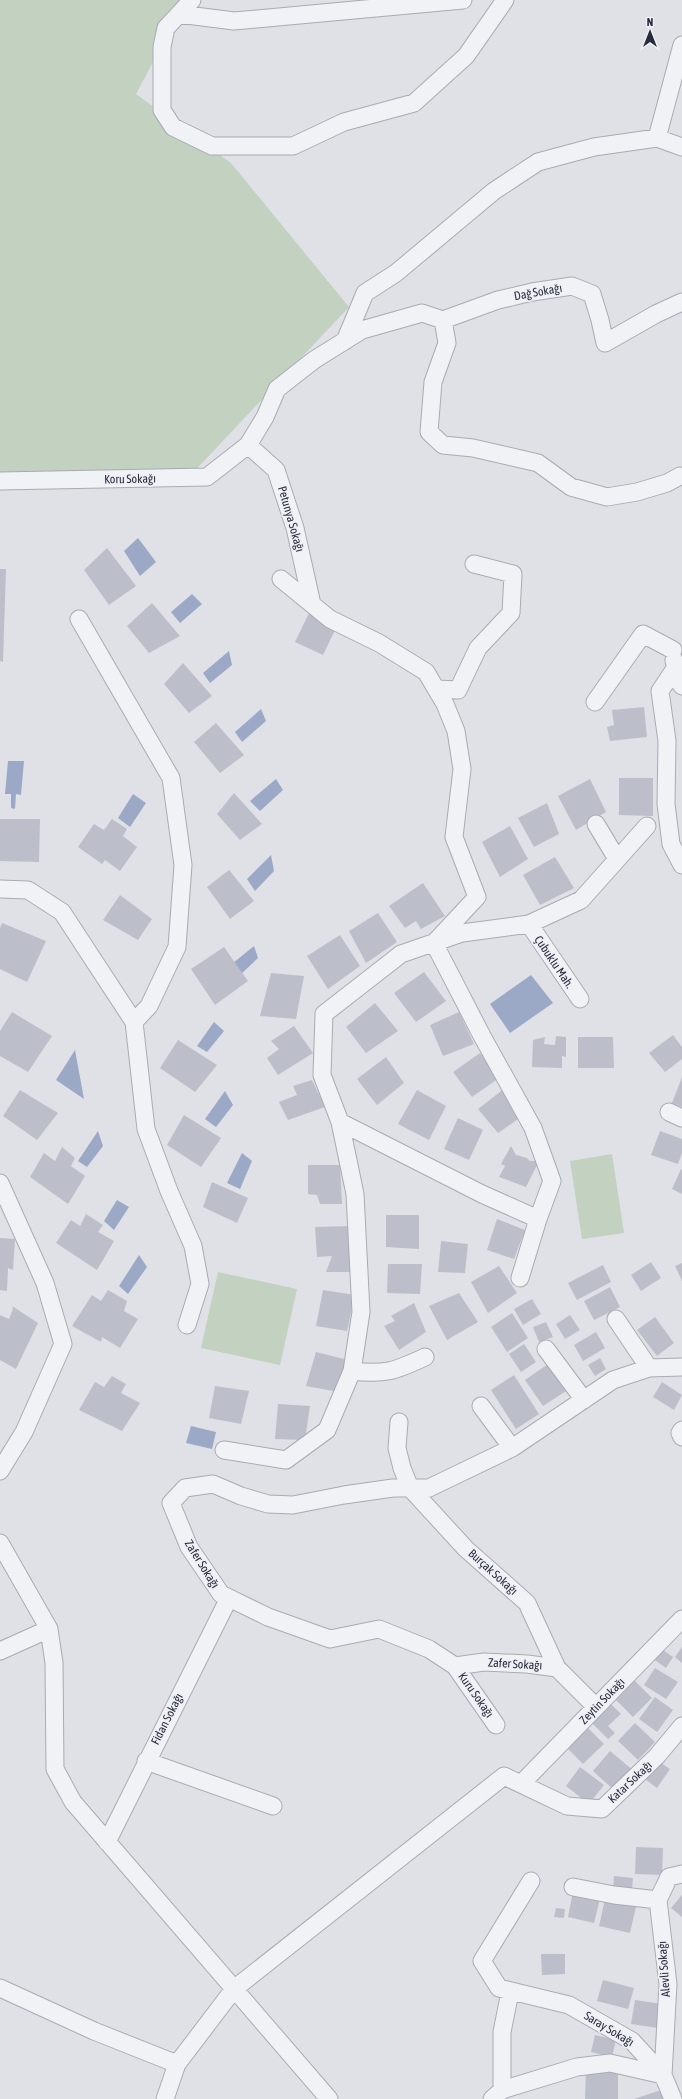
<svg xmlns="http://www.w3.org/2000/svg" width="682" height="2099" font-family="'Asap Condensed',sans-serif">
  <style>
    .green { fill: #c2d1c0 }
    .water { fill: #9ba9c6 }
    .building { fill: #bcbfca }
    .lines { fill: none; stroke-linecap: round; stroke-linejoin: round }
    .minor-casing { stroke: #a8abb4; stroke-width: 19 }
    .minor { stroke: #f1f2f6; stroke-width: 17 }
    .labels { text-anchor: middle; stroke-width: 3.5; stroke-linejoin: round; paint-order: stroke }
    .street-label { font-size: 12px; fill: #282d3e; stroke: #eef0f5 }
  </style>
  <rect width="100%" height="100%" fill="#dfe1e7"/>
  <path class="green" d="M 0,0 L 186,0 L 136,94 L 231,163 L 349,307 L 188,478 L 0,487 Z
    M 612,1154 L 624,1233 L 582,1239 L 570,1161 Z
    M 218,1272 L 297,1289 L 280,1365 L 201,1348 Z"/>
  <path class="water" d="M 138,538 L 156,562 L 140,576 L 124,551 Z
    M 192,594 L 202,604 L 180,623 L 171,612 Z
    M 229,651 L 232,665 L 210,683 L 203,673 Z
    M 261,709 L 266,721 L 242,742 L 235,732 Z
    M 8,761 L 24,761 L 21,795 L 16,794 L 15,809 L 11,808 L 11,794 L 5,794 Z
    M 276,779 L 283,790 L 260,811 L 250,801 Z
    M 133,794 L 146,803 L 130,827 L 118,818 Z
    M 271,855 L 274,871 L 255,891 L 247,879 Z
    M 254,946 L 258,958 L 241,974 L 233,963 Z
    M 531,975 L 553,1003 L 510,1033 L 490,1004 Z
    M 214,1022 L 224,1031 L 207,1052 L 197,1046 Z
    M 75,1050 L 84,1099 L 56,1080 Z
    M 225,1091 L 233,1105 L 216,1127 L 205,1119 Z
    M 98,1131 L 103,1146 L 87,1167 L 78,1161 Z
    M 242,1153 L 252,1161 L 240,1189 L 227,1183 Z
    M 117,1200 L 129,1207 L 114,1230 L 104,1221 Z
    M 139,1255 L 147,1267 L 128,1294 L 119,1286 Z
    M 191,1426 L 216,1432 L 212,1449 L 186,1443 Z"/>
  <path class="building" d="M 107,548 L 136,586 L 109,605 L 84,570 Z
    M 0,569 L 6,569 L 3,662 L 0,661 Z
    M 152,603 L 180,636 L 149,653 L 127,626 Z
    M 309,613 L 336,628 L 323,655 L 295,642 Z
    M 183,663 L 212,696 L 189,713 L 164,684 Z
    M 644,707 L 647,737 L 610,741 L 607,727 L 614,725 L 612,710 Z
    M 216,723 L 244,755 L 220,773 L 194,742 Z
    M 619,778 L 653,778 L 653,816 L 619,815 Z
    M 590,779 L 606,812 L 576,830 L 558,796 Z
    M 234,793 L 262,824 L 240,840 L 217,814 Z
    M 547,803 L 559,834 L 534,847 L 518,818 Z
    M 0,819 L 40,819 L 39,862 L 0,861 Z
    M 112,819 L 127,829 L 123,836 L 137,847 L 120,871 L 105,860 L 102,864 L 78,847 L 94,824 L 104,830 Z
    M 510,826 L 528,859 L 500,877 L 482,842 Z
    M 555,857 L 574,888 L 540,905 L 523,875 Z
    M 229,870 L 254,901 L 230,919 L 207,887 Z
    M 423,883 L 445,916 L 421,929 L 416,921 L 405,928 L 389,906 Z
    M 120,895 L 152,919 L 138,940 L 103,920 Z
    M 378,913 L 397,942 L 366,963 L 349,931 Z
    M 2,923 L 46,941 L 27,982 L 0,969 L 0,928 Z
    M 340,935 L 360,966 L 328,989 L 307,956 Z
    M 224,947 L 248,981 L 215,1005 L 191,969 Z
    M 424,972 L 446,1001 L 416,1022 L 394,993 Z
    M 271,973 L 304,976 L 296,1019 L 260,1016 Z
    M 375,1003 L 398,1031 L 366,1053 L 346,1027 Z
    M 12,1012 L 52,1036 L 28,1072 L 0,1056 L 0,1031 Z
    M 459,1012 L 474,1044 L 443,1056 L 430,1025 Z
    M 294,1026 L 313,1053 L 278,1075 L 267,1058 L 279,1049 L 271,1041 Z
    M 673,1035 L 682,1047 L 682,1059 L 665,1072 L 649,1053 Z
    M 556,1036 L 566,1037 L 566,1057 L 562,1056 L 562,1068 L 532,1067 L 533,1040 L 545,1037 L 544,1044 L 555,1045 Z
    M 578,1037 L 613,1037 L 614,1068 L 578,1068 Z
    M 178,1040 L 217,1065 L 195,1092 L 160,1068 Z
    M 480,1053 L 499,1078 L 472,1097 L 453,1072 Z
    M 386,1057 L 404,1083 L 377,1105 L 357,1079 Z
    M 682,1077 L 682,1107 L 672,1103 Z
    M 312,1080 L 325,1107 L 288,1120 L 279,1102 L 297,1095 L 293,1086 Z
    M 505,1088 L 521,1117 L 498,1133 L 478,1109 Z
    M 20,1090 L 58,1113 L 37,1140 L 3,1116 Z
    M 417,1090 L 446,1106 L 429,1140 L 398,1124 Z
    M 184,1115 L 221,1138 L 201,1167 L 167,1145 Z
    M 458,1118 L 483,1130 L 469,1160 L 444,1149 Z
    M 660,1131 L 682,1139 L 682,1153 L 678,1164 L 651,1155 Z
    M 511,1146 L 516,1155 L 527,1158 L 530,1161 L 539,1161 L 526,1187 L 499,1177 L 505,1166 L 501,1164 Z
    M 62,1147 L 75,1158 L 71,1166 L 85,1176 L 68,1204 L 30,1177 L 44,1153 L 55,1161 Z
    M 308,1165 L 340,1165 L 342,1204 L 320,1204 L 317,1195 L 308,1194 Z
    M 681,1169 L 682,1170 L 682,1194 L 672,1189 Z
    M 212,1182 L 248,1198 L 237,1223 L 203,1207 Z
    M 86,1214 L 103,1225 L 98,1232 L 114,1241 L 97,1270 L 56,1243 L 71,1220 L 80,1226 Z
    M 386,1215 L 419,1215 L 419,1249 L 386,1247 Z
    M 497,1219 L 525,1230 L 514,1259 L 487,1250 Z
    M 352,1226 L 350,1272 L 326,1272 L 332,1256 L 317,1257 L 315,1227 Z
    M 0,1238 L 15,1239 L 13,1270 L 8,1268 L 7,1291 L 0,1290 Z
    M 441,1241 L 468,1244 L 465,1273 L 438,1272 Z
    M 651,1262 L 661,1278 L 641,1291 L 631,1275 Z
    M 682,1263 L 682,1281 L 675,1266 Z
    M 388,1264 L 422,1264 L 420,1294 L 387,1293 Z
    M 603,1265 L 611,1282 L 577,1300 L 568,1283 Z
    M 499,1266 L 517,1293 L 488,1313 L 471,1282 Z
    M 610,1287 L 620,1307 L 594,1320 L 584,1301 Z
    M 108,1290 L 127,1301 L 124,1311 L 138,1319 L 120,1348 L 102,1337 L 101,1342 L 72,1326 L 92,1295 L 101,1301 Z
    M 323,1290 L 355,1295 L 347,1331 L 316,1326 Z
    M 459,1293 L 478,1322 L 447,1340 L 429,1306 Z
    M 532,1299 L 541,1314 L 523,1325 L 514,1309 Z
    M 414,1303 L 426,1332 L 399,1350 L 384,1326 L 395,1321 L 391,1316 Z
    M 12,1306 L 38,1323 L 16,1369 L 0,1360 L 0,1315 L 9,1319 L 13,1309 Z
    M 512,1313 L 528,1338 L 507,1352 L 491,1327 Z
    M 570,1315 L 580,1330 L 565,1339 L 556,1324 Z
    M 655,1317 L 674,1343 L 657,1356 L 637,1330 Z
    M 546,1322 L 553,1337 L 539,1342 L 533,1327 Z
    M 596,1332 L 605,1348 L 583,1361 L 574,1345 Z
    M 524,1344 L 536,1362 L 521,1372 L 509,1354 Z
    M 316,1352 L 348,1360 L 339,1392 L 306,1386 Z
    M 600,1358 L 606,1369 L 595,1376 L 588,1365 Z
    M 548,1364 L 566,1391 L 543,1406 L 525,1380 Z
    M 514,1375 L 539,1414 L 516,1429 L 491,1390 Z
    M 112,1376 L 126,1384 L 121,1393 L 140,1403 L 122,1431 L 79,1410 L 95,1382 L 104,1387 Z
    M 662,1382 L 682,1395 L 674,1410 L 653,1397 Z
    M 215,1386 L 249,1391 L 241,1424 L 209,1418 Z
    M 278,1404 L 310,1406 L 305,1440 L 275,1439 Z
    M 682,1647 L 682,1663 L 675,1657 Z
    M 660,1648 L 673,1657 L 666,1668 L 652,1658 Z
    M 655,1668 L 678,1682 L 666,1699 L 644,1685 Z
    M 634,1680 L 652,1698 L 633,1717 L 615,1699 Z
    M 655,1697 L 673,1710 L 657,1732 L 639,1719 Z
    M 610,1703 L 621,1714 L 608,1726 L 615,1733 L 608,1739 L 591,1722 Z
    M 635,1723 L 655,1742 L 638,1760 L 618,1741 Z
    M 585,1725 L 604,1744 L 583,1764 L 564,1745 Z
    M 610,1751 L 634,1771 L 616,1792 L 593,1771 Z
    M 658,1761 L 670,1769 L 657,1788 L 645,1779 Z
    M 580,1767 L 604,1785 L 589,1804 L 566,1786 Z
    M 636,1847 L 663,1848 L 662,1875 L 635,1874 Z
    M 614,1876 L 633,1878 L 632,1890 L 613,1889 Z
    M 573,1892 L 600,1899 L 594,1923 L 568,1917 Z
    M 606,1895 L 637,1902 L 630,1933 L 599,1926 Z
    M 682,1895 L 682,1917 L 671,1908 Z
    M 556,1908 L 565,1909 L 564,1918 L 554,1917 Z
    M 541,1954 L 565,1954 L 565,1974 L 542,1975 Z
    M 603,1980 L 634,1988 L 628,2009 L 597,2001 Z
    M 635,2000 L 662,2004 L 658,2028 L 631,2024 Z
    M 595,2035 L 616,2040 L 612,2057 L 591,2052 Z
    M 586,2071 L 618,2072 L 618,2099 L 585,2099 Z
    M 661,2090 L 664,2099 L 634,2099 Z"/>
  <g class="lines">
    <defs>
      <path id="minor" d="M 192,0 L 166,28 L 162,47 L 162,110 L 173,127 L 212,146 L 293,146 L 344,122 L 414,103 L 466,56 L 505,0
        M 179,14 L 234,21 L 463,0
        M 657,138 L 682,45
        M 443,320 L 498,300 L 532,292 L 572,286 L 592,294 L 600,320 L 605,343 L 656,314 L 682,302
        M 345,341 L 365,293 L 396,273 L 494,191 L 538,162 L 594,147 L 657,138 L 682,147
        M 248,445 L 276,470 L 295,528 L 312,604
        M 0,481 L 207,477 L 248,445 L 265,417 L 277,389 L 314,360 L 362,330 L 422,313 L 443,320 L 447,343 L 433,382 L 429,432 L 443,445 L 473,448 L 538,463 L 571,487 L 607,497 L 637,492 L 667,483 L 680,476
        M 281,579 L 330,619 L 379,643 L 426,672 L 445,704 L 456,731 L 462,769 L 454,837 L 477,897 L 434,943 L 482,1036 L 533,1128 L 552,1181 L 538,1219
        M 79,619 L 171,778 L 183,865 L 177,947 L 149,1006 L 134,1022
        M 674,660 L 678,680 L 682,686
        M 676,667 L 660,691 L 667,741 L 666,804 L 671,844 L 682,865
        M 437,689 L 458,690 L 478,648 L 511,613 L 513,574 L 474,564
        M 595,702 L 643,634 L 673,650
        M 596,824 L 617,859
        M 0,889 L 28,890 L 62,912 L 134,1022 L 146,1129 L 169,1191 L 193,1246 L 200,1284 L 187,1325
        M 529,924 L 580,999
        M 669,1112 L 682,1118
        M 340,1122 L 482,1194 L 538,1219 L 520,1278
        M 0,1183 L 45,1283 L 63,1344 L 24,1432 L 0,1471
        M 616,1319 L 649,1368
        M 546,1349 L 584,1400
        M 352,1371 C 385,1375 395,1371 425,1357
        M 481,1406 L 512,1448
        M 399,1422 L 397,1448 L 402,1468 L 410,1488 L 466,1549 L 527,1603 L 557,1668
        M 682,1430 L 680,1433 L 682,1437
        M 224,1450 L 286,1460 L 327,1430 L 352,1371 L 361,1312 L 355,1194 L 340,1122 L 322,1075 L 324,1014 L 401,954 L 462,933 L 529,924 L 581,900 L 647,826
        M 0,1543 L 49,1629 L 54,1663 L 55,1769 L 73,1802 L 329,2099
        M 0,1651 L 49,1629
        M 455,1666 L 496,1725
        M 596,1707 L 557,1668 L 527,1664 L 484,1662 L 455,1666 L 429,1649 L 379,1629 L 330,1639 L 268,1617 L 221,1594 L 189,1547 L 171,1503 L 185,1488 L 213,1484 L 241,1496 L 268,1504 L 293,1505 L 344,1495 L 393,1488 L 429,1488 L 512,1448 L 613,1380 L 649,1368 L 682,1367
        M 146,1761 L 273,1806
        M 521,1784 L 682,1619
        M 107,1842 L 229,1598
        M 573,1887 L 614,1895 L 658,1900
        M 0,1988 L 94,2031 L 177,2064 L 165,2099
        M 177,2064 L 234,1989 L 504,1776 L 567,1806 L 602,1809 L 657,1756 L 682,1726
        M 502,2090 L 502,2032 L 510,1992
        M 492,2099 L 502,2090 L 577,2067 L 610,2063 L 663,2075 L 632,2041 L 569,2005 L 499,1988 L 482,1961 L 531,1881
        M 673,2099 L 663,2075 L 668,1984 L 658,1900 L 669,1877 L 682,1874"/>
    </defs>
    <use href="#minor" class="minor-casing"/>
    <use href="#minor" class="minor"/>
  </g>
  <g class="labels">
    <g class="street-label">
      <text transform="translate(538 292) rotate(-10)" y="4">Dağ Sokağı</text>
      <text transform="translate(130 479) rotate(-1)" y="4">Koru Sokağı</text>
      <text transform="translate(291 519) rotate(74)" y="4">Petunya Sokağı</text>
      <text transform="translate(554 962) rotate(56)" y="4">Çubuklu Mah.</text>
      <text transform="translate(202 1564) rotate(58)" y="4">Zafer Sokağı</text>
      <text transform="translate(493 1572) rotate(42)" y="4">Burçak Sokağı</text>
      <text transform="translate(515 1664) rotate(3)" y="4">Zafer Sokağı</text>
      <text transform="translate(476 1695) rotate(55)" y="4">Kuru Sokağı</text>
      <text transform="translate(602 1701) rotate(-46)" y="4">Zeytin Sokağı</text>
      <text transform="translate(167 1719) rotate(-63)" y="4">Fidan Sokağı</text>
      <text transform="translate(630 1782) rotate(-43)" y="4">Katar Sokağı</text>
      <text transform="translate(664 1969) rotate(-94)" y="4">Alevli Sokağı</text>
      <text transform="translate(609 2029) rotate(31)" y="4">Saray Sokağı</text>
    </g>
  </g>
  <g transform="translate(650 32)" stroke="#eef0f5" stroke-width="3" paint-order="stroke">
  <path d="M0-3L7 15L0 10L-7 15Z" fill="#282d3e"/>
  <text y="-6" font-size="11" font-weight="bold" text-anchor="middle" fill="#282d3e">N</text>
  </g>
</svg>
